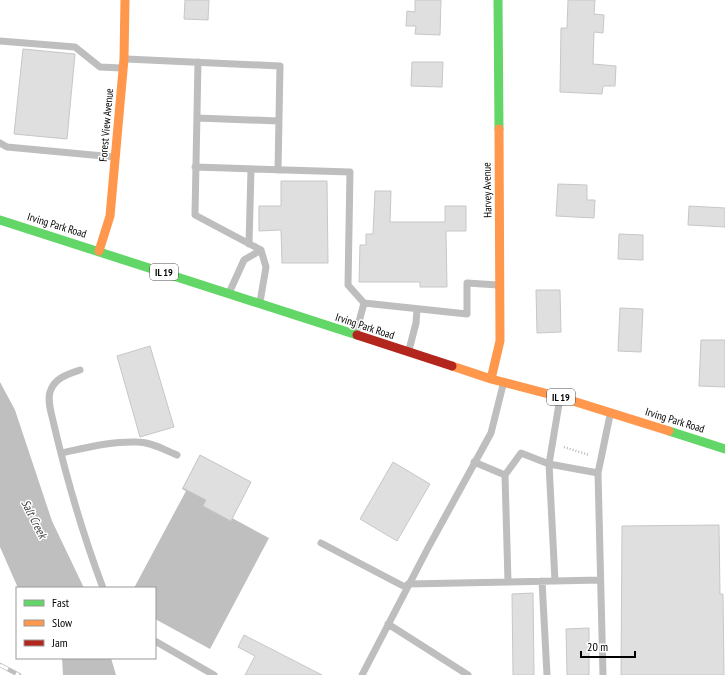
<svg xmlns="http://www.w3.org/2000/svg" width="725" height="675" font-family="'PT Sans Narrow',sans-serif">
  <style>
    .water { fill: #bfbfbf }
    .building { fill: #dfdfdf; stroke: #c7c7c7 }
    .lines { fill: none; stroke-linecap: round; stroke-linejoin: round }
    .path { stroke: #b9b9b9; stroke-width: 2.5; stroke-dasharray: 1 2; stroke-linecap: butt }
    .lane { stroke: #bebebe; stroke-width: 7 }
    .fast { stroke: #63d668; stroke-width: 9 }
    .slow { stroke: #ff974d; stroke-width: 9 }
    .jam { stroke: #b3261e; stroke-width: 9 }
    .rail-casing { stroke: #bebebe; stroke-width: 4.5 }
    .rail { stroke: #fff; stroke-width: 3; stroke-dasharray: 9; stroke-linecap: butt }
    .labels { text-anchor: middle; stroke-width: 3; stroke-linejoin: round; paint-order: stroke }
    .shield { fill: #fff; stroke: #4c4c4c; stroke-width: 1 }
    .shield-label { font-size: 10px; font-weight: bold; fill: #000 }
    .street-label { font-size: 11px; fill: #000; stroke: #fff }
    .water-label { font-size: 12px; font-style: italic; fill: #444; stroke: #fff }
  </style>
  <rect width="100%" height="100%" fill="#fff"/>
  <path class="water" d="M 0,382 L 15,410 L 52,521 L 84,588 L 18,588 L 0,547 Z
    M 200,455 L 251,482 L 232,518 L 269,538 L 210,649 L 155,619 L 155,588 L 134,588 L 186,491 L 182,489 Z
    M 62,658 L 111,658 L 116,675 L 63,675 Z"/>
  <path class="building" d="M 185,0 L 209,0 L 208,20 L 184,19 Z
    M 415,0 L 441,0 L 440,35 L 415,34 L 416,26 L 406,26 L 407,11 L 415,12 Z
    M 568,0 L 595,0 L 594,14 L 604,15 L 603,33 L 594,32 L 593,64 L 616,66 L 615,86 L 603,86 L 602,94 L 560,92 L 561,28 L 567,28 Z
    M 23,49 L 75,54 L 67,139 L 14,134 Z
    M 412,62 L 443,62 L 442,87 L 411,86 Z
    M 281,181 L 327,181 L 328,263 L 282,263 L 281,230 L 259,231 L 259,206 L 281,206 Z
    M 558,184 L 587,185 L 587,200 L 595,200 L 594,218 L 556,216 Z
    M 375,191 L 391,191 L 390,222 L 445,222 L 445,206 L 466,206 L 466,231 L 446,231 L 447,287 L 420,287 L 420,282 L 359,282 L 360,245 L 366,245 L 366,234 L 373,234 Z
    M 689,206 L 725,208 L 725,227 L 688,225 Z
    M 619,234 L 643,235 L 643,260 L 618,259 Z
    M 536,290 L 560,290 L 561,332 L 537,333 Z
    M 620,308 L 643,309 L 641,352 L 618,351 Z
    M 701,340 L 725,340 L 725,387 L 699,386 Z
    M 150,346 L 174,427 L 140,437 L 117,356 Z
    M 200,455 L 251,482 L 231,521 L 203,506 L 206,500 L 183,488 Z
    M 393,462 L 430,484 L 397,541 L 360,519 Z
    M 719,525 L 720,594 L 723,594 L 724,675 L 621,675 L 622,526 Z
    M 533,593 L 534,675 L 513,675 L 512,594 Z
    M 589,628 L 589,675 L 567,675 L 566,629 Z
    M 244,635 L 322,675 L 245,675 L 255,656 L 238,647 Z"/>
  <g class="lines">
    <path class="path" d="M 564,447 L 589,455"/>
    <path class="lane" d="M 0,41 L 75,47 L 100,67 L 121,68
      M 126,59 L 280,66 L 278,170
      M 198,62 L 195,215 L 261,250
      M 197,118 L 279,121
      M 0,143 L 7,147 L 114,157
      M 195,167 L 350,172 L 348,285 L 364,303 L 467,314 L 467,283 L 498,285
      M 249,244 L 251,169
      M 229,293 L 244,260 L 261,250 L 266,267 L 260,302
      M 356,333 L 364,303
      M 409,350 L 416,323 L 417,309
      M 80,370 C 68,374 54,378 50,392 C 47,402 52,415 54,425 C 67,480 83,535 103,588
      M 61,453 C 85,448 112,441 137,442 C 151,442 165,450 177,455
      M 474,462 L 505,475
      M 598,473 L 549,464 L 521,453 L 505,475 L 508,582 L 600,580
      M 321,543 L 407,588
      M 542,581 L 547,675
      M 555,581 L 549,464 L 560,398
      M 408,584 L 508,582
      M 388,624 L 468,675
      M 155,641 L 214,675
      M 362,675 L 428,548 L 491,433 L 503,385
      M 603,675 L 598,473 L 610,415"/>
    <path class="fast" d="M 498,0 L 499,129
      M 0,220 L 357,335
      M 669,431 L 725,449"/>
    <path class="slow" d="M 99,251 L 110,216 L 124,59 L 125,0
      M 452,366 L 491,379 L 560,397 L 669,431
      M 491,379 L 500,341 L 499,129"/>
    <path class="jam" d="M 357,335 L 452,366"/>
    <defs>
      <path id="rail" d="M 0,665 L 19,675"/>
    </defs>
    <use href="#rail" class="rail-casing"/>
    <use href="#rail" class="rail"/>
  </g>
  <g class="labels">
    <g class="shield">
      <rect x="150" y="264" width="28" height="16" rx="3"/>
      <rect x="547" y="389" width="28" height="16" rx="3"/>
    </g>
    <g class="shield-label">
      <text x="164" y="276">IL 19</text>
      <text x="561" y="401">IL 19</text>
    </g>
    <g class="street-label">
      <text transform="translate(106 125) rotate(-85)" y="4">Forest View Avenue</text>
      <text transform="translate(487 190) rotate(-91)" y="4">Harvey Avenue</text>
      <text transform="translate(57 225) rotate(17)" y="4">Irving Park Road</text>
      <text transform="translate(365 326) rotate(18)" y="4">Irving Park Road</text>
      <text transform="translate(675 420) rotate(17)" y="4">Irving Park Road</text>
    </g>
    <g class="water-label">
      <text transform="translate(34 519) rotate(63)" y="4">Salt Creek</text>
    </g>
  </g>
  <rect x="16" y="587" width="140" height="72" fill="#ffffff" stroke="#999999"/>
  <rect x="24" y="600" width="20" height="6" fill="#63d668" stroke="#999999"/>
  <text x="52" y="607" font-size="12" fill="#000000">Fast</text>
  <rect x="24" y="620" width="20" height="6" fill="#ff974d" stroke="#999999"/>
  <text x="52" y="627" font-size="12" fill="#000000">Slow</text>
  <rect x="24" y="640" width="20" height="6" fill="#b3261e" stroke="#999999"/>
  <text x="52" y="647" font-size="12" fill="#000000">Jam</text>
  <path d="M581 651v6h54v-6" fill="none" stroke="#000000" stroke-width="2"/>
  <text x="587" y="651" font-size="12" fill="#000000" stroke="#ffffff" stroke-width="3" paint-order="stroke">20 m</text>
</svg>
